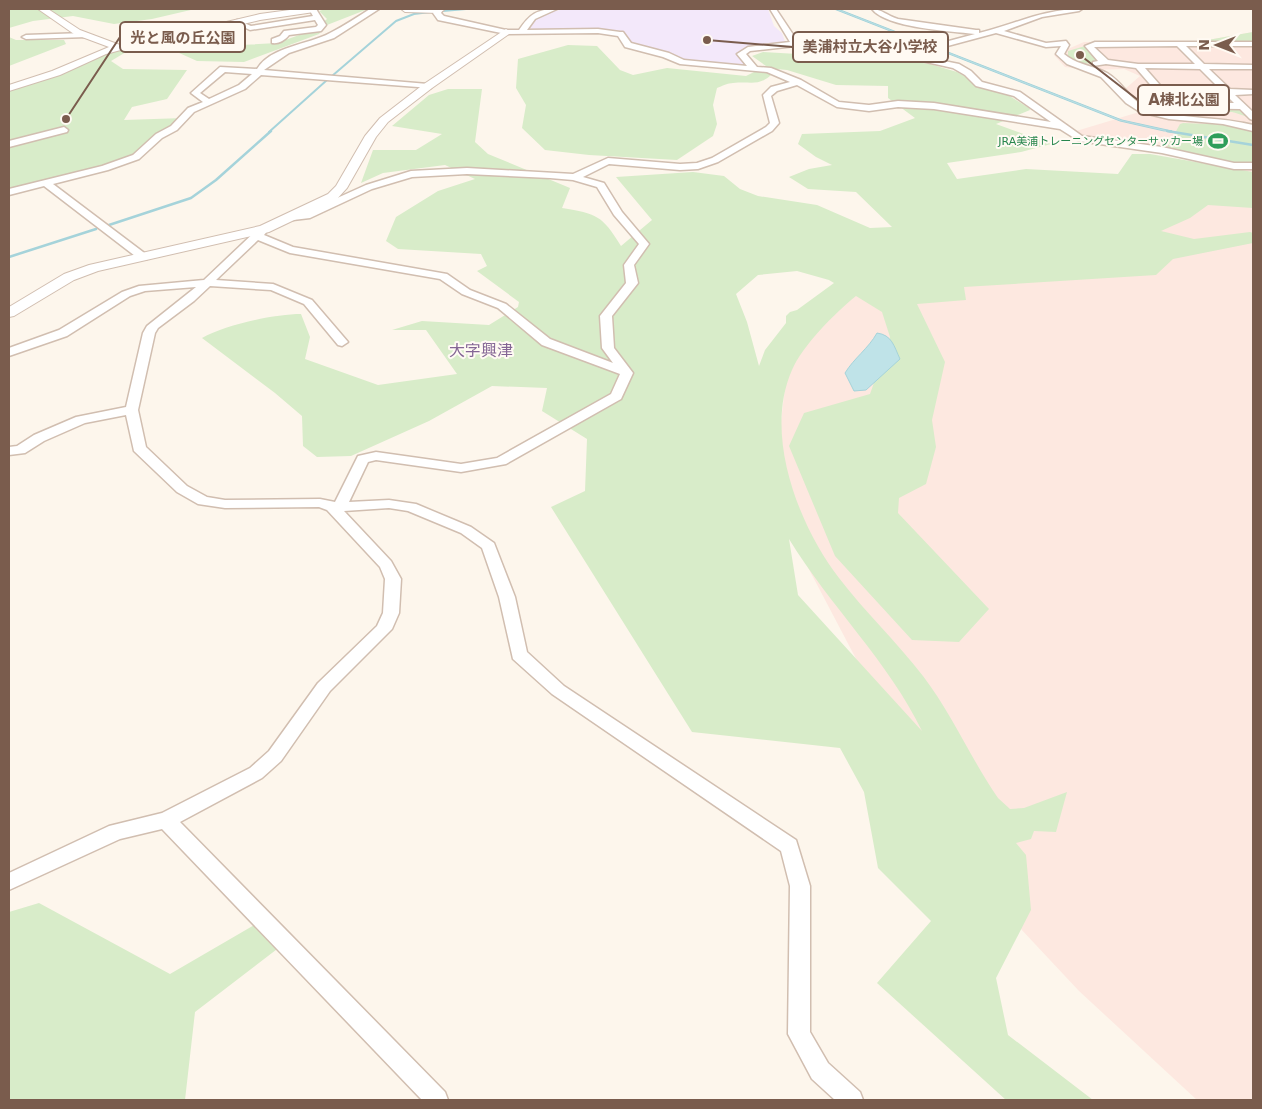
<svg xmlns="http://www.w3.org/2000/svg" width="1262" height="1109" font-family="'DejaVu Sans','Noto Sans JP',sans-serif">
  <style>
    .commercial { fill: #fde8e0 }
    .education { fill: #f3e8fa }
    .green { fill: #d8ecc9; fill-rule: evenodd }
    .water { fill: #bfe3e8; stroke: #a5d3da }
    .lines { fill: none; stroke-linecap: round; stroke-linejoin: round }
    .stream-far1 { stroke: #a5d3da; stroke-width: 2 }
    .stream { stroke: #a5d3da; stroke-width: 2.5 }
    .minor-casing { stroke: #d1beb0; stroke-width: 3 }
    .tertiary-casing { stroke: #d1beb0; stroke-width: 2 }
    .minor { fill: #fff; fill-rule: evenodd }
    .tertiary { fill: #fff; fill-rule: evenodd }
    .labels { text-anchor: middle; stroke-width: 4; stroke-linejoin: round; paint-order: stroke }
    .far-leisure-label { font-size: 11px; fill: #27864d; stroke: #fffaf3; text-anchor: end }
    .quarter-label { font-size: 16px; fill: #846695; stroke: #fffaf3 }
    .leader { fill: none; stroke: #7a5c4d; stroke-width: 2 }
    .callout-dot { fill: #7a5c4d; stroke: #fffaf3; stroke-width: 2 }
    .callout { fill: #fffaf3; stroke: #7a5c4d; stroke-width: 2 }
    .callout-label { font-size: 15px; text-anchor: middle; font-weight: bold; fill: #7a5c4d }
  </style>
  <rect width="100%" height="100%" fill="#fdf6ec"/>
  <path class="commercial" d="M 1253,32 L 1253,1100 L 1197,1100 L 1079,991 L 1003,910 L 894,731 L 772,499 L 791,336 L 840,291 L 1193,198 L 1221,165 L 1196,157 L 1094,141 L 1073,132 L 1149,109 L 1119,98 L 1125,89 L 1140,76 L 1124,69 L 1089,70 L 1065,67 L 1054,55 L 1084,42 L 1196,42 Z"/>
  <path class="education" d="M 565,9 L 768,9 L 774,26 L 782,33 L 786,44 L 740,51 L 738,54 L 748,66 L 683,60 L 631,44 L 628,36 L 616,32 L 544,32 L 530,30 L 532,23 L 537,18 L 545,13 Z"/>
  <path class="green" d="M 9,9 L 195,9 L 152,19 L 114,24 L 73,16 L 33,21 L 9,28 Z
    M 325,9 L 368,9 L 327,25 L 319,34 L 244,62 L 197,61 L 168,48 L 159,41 L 186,35 L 241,45 L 277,43 L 313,30 L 327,19 L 319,11 Z
    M 1253,32 L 1253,44 L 1201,44 L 1202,41 Z
    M 9,37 L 16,40 L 64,40 L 66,44 L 9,66 Z
    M 568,45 L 597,46 L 620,70 L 633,75 L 667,68 L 746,76 L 766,66 L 752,56 L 763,52 L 901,60 L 930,64 L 957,72 L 979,84 L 1008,95 L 1029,108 L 1030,110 L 996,124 L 1051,144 L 1021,152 L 947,163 L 957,179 L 1026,169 L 1118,174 L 1132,154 L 1150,154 L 1253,172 L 1253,208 L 1208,205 L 1190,218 L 1161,231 L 1194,239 L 1250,232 L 1253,233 L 1253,243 L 1173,259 L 1156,275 L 964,287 L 966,300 L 917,304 L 945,362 L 932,420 L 936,447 L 926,484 L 899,498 L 898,513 L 989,609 L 959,642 L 912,640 L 835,556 L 789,446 L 804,413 L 870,394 L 890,337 L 882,312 L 856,296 C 835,313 803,345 792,370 C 763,435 799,526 839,578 C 865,612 897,642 923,676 C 952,714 971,759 998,798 L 1010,809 L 1024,808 L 1067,792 L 1056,832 L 1034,831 L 1031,839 L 1016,843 L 1026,855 L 1031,910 L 996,978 L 1008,1035 L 1093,1100 L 1006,1100 L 877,983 L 931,921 L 878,868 L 864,792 L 840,748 L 692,732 L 551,507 L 585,491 L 587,439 L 542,411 L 547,388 L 492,386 L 429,421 L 351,456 L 317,457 L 303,446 L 302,416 L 275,393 L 202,338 C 225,325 274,314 301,314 L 310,337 L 305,359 L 378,385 L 457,374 L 426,330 L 392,330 L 422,321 L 489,325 L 518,307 L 519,302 L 477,271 L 487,266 L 481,254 L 398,249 L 386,241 L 396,217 L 438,191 L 475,179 L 445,165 L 383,173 L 361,183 L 373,150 L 416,150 L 442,134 L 392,126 L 429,95 L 448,89 L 482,89 L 475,142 L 488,154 L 570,188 L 562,208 C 597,214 602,215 621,246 L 652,220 L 616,177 L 693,172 L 724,176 L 740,189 L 758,196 L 817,205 L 870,228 L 892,227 L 856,192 L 808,189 L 789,177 L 809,169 L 832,165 L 816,157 L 798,144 L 802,134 L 880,131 L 915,118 L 888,98 L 888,86 L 836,85 L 787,70 L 777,69 C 760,88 755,81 733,83 C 728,83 722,86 717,88 L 713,105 L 717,124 L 713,136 L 677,160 L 589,155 L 545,150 L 522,128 L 526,105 L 516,88 L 518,59 ZM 797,271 L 829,280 L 834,283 L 797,310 L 790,312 L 786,316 L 786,323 L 765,350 L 759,366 L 747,322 L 736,294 L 758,275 ZM 789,539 C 829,605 889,662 922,731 L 798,595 Z
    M 1085,46 L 1099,62 C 1088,65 1077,64 1068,57 L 1068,51 Z
    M 120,48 L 131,49 L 111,61 L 123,69 L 187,70 L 167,99 L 132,107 L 124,120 L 184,118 L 143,152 L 105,168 L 9,192 L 9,88 L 56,73 Z
    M 1181,108 L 1238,109 L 1247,117 C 1242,115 1237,113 1232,112 C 1217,111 1193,121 1181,108 Z
    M 1183,123 L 1235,125 L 1253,129 L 1253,166 L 1232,166 L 1166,149 L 1180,124 Z
    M 39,903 L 170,974 L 263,920 L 285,943 L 195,1012 L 185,1100 L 9,1100 L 9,912 Z"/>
  <path class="water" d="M 834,9 L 838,9 L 1122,120 L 1172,131 L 1164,131 L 1120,121 Z
    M 877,333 C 892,335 894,346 900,359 L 866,390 L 854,391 L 845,373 C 854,358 868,349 877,333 Z"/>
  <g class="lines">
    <path class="stream-far1" d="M 443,11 L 466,9
      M 332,76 L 396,21 L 414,14 L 430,12
      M 1167,131 L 1173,132
      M 269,132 L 327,80"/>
    <path class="stream" d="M 1167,131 L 1253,145
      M 109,225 L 191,198 L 216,180 L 271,131
      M 9,257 L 96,229"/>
    <defs>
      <path id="minor" d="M 309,9 L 316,9 L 326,25 L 321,31 L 289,35 C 285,40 279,44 272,43 L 272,39 L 280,36 L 284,31 L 316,27 L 318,25 L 315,20 L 250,30 L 233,22 L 237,20 L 251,26 L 313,16 Z
        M 370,9 L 379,9 L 334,38 L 289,53 L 264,70 L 428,84 L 432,86 L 431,88 L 261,75 L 245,89 L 194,112 L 177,130 L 162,138 L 139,159 L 108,170 L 53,184 L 147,255 L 148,257 L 147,259 L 139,259 L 44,186 L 9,195 L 9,189 L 102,166 L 133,155 L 156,134 L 171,126 L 188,108 L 203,102 L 191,93 L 220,67 L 257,69 C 271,46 308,45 330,33 C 344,26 357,17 370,9 ZM 225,72 L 252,74 L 239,85 L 209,99 L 200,93 Z
        M 436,9 L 443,9 L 441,13 L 444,16 L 506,30 L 519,30 C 530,14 537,9 557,9 L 535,19 L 527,30 L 598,29 L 620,32 L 623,32 L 631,43 L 669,53 L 684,60 L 747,66 L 737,54 L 748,47 L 790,42 L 770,9 L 776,9 L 798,42 L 904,53 L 975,34 C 949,31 887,28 872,9 C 881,9 888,16 898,19 L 976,30 L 979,30 L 979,33 C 1016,24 1043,9 1082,9 L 1079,11 L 1042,17 L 1004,31 L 1046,43 L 1066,41 L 1069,45 L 1064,54 L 1068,57 C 1080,65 1094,66 1107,73 C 1128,86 1129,104 1158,112 C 1189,119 1222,117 1253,125 L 1253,131 L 1223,124 L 1169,119 L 1140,112 L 1126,103 L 1101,77 L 1067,64 L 1056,54 L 1061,46 L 1046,47 L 996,33 L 914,55 L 959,64 L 971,71 L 982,82 L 1020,92 L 1082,136 L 1162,147 L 1234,163 L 1253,163 L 1253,169 L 1234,169 L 1162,153 L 1079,141 L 1060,129 L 934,109 L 898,107 L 869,111 L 837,107 L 797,85 L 777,91 L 771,96 L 779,123 L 772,131 L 718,162 L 698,169 L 680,170 L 609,164 L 583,177 L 604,183 L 622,212 L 649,244 L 634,265 L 638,283 L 612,316 L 614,348 L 633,373 L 621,399 L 506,464 L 461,472 L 376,460 L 368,462 L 349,502 L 389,500 L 416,504 L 471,527 L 494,543 L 515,597 L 527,652 L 564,686 L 796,840 L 810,886 L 810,1032 L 828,1063 L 860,1092 L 863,1100 L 835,1100 L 812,1079 L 788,1034 L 790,886 L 781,851 L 552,694 L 513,659 L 499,597 L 482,548 L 461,533 L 408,511 L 389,508 L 344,511 L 391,561 L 401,579 L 399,613 L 392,629 L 330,691 L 281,761 L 262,778 L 180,822 L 445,1092 L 448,1100 L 422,1100 L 162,829 L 120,839 L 9,890 L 9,873 L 109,826 L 162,813 L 250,768 L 269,751 L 318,683 L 377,626 L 383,613 L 385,579 L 380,567 L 327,510 L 319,507 L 225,508 L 198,504 L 177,492 L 134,451 L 126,415 L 85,423 L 44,441 L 25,453 L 9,455 L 9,447 L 17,446 L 34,435 L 76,417 L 126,407 L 143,333 L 147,326 L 196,287 L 145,291 L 130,296 L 67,336 L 9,356 L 9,348 L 59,330 L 122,292 L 139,286 L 204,280 L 260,227 L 264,226 L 269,229 L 264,235 L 293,247 L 447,274 L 470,290 L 506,304 L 550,339 L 613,363 L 602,348 L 600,316 L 626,283 L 624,265 L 639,244 L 614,215 L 597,187 L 573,180 L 550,178 L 467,174 L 412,177 L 372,189 L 310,218 L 293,220 L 288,217 L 293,214 L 304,213 L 366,185 L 411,171 L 467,168 L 573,174 L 608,158 L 680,164 L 697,163 L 712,158 L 766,127 L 770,123 L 763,95 L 771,87 L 790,82 L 767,72 L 680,64 L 663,57 L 625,47 L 618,36 L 598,33 L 506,34 L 438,20 L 433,13 ZM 795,46 L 895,55 L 953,68 L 965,75 L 976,86 L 1014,96 L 1051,122 L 934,103 L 898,101 L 869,105 L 839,102 L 801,80 L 771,68 L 757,67 L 746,54 L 750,51 ZM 258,240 L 290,253 L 440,279 L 462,294 L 498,308 L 542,345 L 620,374 L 611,394 L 497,458 L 461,464 L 376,452 L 358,456 L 335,502 L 320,499 L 225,500 L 207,497 L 187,486 L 146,447 L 138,410 L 155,333 L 158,328 L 194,301 L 210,286 L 271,290 L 304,304 L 338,345 L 342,346 L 348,342 L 312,300 L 273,284 L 216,280 Z
        M 84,33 L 88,35 L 87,37 L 26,39 L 22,37 L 26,35 Z
        M 1095,42 L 1253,42 L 1253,46 L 1186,46 L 1204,64 L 1253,65 L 1253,69 L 1209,69 L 1230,89 L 1253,90 L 1253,94 L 1235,95 L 1253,112 L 1253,120 L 1250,119 L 1240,109 L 1175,108 L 1168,105 L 1136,68 L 1106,64 L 1093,66 L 1093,62 L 1098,61 L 1085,46 ZM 1177,46 L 1195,64 L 1138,64 L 1108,60 L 1094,47 ZM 1145,68 L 1200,69 L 1234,103 L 1179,103 L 1174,101 Z
        M 64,127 L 68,130 L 67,132 L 9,147 L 9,141 Z"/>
      <path id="tertiary" d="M 38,9 L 48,9 L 80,30 L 120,45 L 160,31 L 201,28 L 260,14 L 297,9 L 319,9 L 314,12 L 260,20 L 201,34 L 162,37 L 150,42 L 106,54 L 60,75 L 9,91 L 9,85 L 52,71 L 109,47 L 74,34 Z
        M 401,9 L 443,9 L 444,10 L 439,13 L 405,12 Z
        M 506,29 L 511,32 L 509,34 L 432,88 L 388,122 L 376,137 L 347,188 L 336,200 L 269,232 L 98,271 L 74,280 L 14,316 L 9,317 L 9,307 L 64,274 L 89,265 L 260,226 L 328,194 L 336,186 L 365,136 L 380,118 L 424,84 Z"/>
    </defs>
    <use href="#minor" class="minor-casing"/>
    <use href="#tertiary" class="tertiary-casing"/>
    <use href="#minor" class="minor"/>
    <use href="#tertiary" class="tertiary"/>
  </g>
  <defs>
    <symbol id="stadium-bare" viewBox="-9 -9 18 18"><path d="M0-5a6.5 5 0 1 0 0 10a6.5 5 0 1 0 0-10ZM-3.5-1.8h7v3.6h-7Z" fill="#2e9e5b" stroke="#fffaf3" stroke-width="2.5" paint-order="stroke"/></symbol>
  </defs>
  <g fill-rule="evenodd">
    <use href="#stadium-bare" x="1204" y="127" width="28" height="28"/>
  </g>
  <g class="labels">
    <g class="far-leisure-label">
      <text x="1203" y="145">JRA美浦トレーニングセンターサッカー場</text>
    </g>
    <g class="quarter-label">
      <text x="481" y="356">大字興津</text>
    </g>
  </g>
  <path class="leader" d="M66 119L120 37M707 40L793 47M1080 55L1138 100"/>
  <g class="callout-dot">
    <circle cx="66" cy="119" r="5"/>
    <circle cx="707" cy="40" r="5"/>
    <circle cx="1080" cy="55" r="5"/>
  </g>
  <g class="callout">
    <rect x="120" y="22" width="125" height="30" rx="5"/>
    <rect x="793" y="32" width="155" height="30" rx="5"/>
    <rect x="1138" y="85" width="91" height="30" rx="5"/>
  </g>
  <g class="callout-label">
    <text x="183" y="43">光と風の丘公園</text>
    <text x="870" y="52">美浦村立大谷小学校</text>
    <text x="1184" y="105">A棟北公園</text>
  </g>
  <rect width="1262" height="1109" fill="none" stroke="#7a5c4d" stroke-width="20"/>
  <g transform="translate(1217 45) rotate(270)" stroke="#fffaf3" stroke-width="4" paint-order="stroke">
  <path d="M0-4L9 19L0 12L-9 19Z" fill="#7a5c4d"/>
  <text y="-8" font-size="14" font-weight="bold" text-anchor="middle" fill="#7a5c4d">N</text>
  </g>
</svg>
